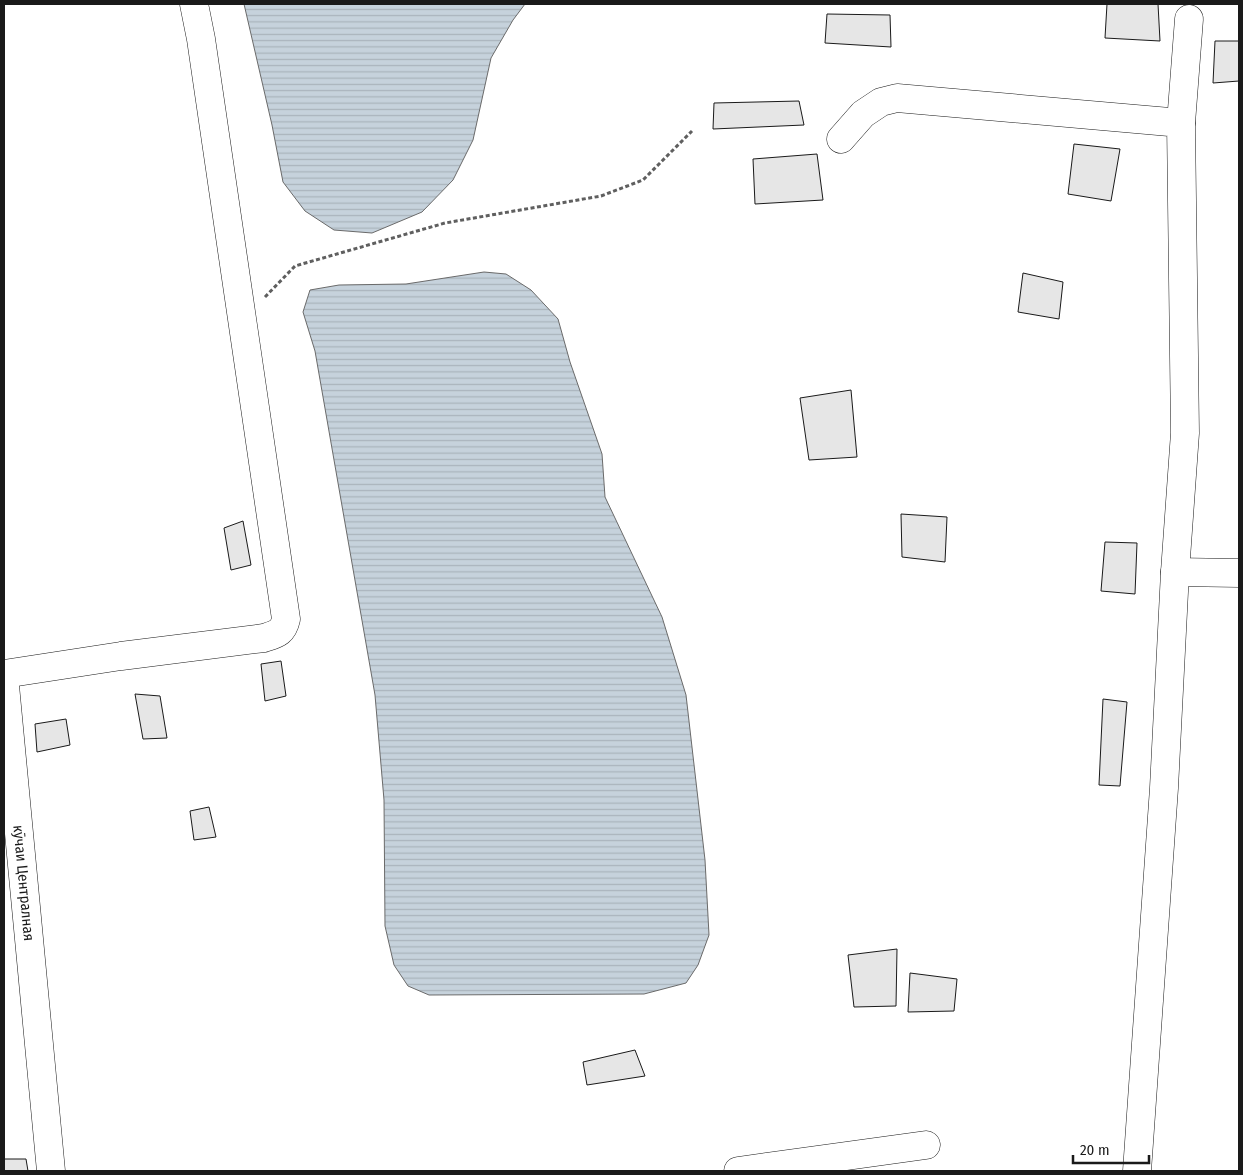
<svg xmlns="http://www.w3.org/2000/svg" width="1243" height="1175" font-family="'Fira Sans Condensed',sans-serif">
  <style>
    .water { fill: url(#water-rules); stroke: #6a6a6a }
    .building { fill: #e6e6e6; stroke: #1a1a1a }
    .lines { fill: none; stroke-linecap: round; stroke-linejoin: round }
    .minor-casing { stroke: #1a1a1a; stroke-width: 29 }
    .path { stroke: #5f5f5f; stroke-width: 3; stroke-dasharray: 4 2.5; stroke-linecap: butt }
    .minor { stroke: #fff; stroke-width: 28 }
    .labels { text-anchor: middle; stroke-width: 4; stroke-linejoin: round; paint-order: stroke }
    .street-label { font-size: 15px; fill: #1a1a1a; stroke: #fff }
  </style>
  <defs>
    <pattern id="water-rules" width="6" height="5" patternUnits="userSpaceOnUse" patternTransform="scale(1.25)"><rect width="6" height="5" fill="#c6d2dc"/><path d="M0 2.5h6" fill="none" stroke="#aab4bc"/></pattern>
  </defs>
  <rect width="100%" height="100%" fill="#fff"/>
  <path class="water" d="M 244,4 L 525,4 L 513,20 L 491,58 L 473,140 L 453,180 L 422,212 L 372,233 L 334,230 L 305,211 L 283,182 L 272,125 Z
    M 484,272 L 506,274 L 531,290 L 558,319 L 570,362 L 602,454 L 605,497 L 662,617 L 686,695 L 705,860 L 709,935 L 698,965 L 686,983 L 644,994 L 429,995 L 408,986 L 394,965 L 385,926 L 384,800 L 375,695 L 315,351 L 303,312 L 310,290 L 339,285 L 406,284 Z"/>
  <path class="building" d="M 1107,4 L 1158,4 L 1160,41 L 1105,38 Z
    M 827,14 L 890,15 L 891,47 L 825,43 Z
    M 1215,41 L 1239,41 L 1239,81 L 1213,83 Z
    M 799,101 L 804,125 L 713,129 L 714,103 Z
    M 1074,144 L 1120,149 L 1111,201 L 1068,194 Z
    M 817,154 L 823,200 L 755,204 L 753,159 Z
    M 1023,273 L 1063,282 L 1059,319 L 1018,312 Z
    M 851,390 L 857,457 L 809,460 L 800,398 Z
    M 901,514 L 947,517 L 945,562 L 902,557 Z
    M 243,521 L 251,565 L 231,570 L 224,528 Z
    M 1105,542 L 1137,543 L 1135,594 L 1101,591 Z
    M 281,661 L 286,696 L 265,701 L 261,664 Z
    M 135,694 L 160,696 L 167,738 L 143,739 Z
    M 1103,699 L 1127,702 L 1120,786 L 1099,785 Z
    M 66,719 L 70,745 L 37,752 L 35,724 Z
    M 209,807 L 216,837 L 194,840 L 190,811 Z
    M 897,949 L 896,1006 L 854,1007 L 848,955 Z
    M 910,973 L 957,979 L 954,1011 L 908,1012 Z
    M 635,1050 L 645,1076 L 587,1085 L 583,1062 Z
    M 4,1159 L 26,1159 L 28,1171 L 4,1171 Z"/>
  <g class="lines">
    <defs>
      <g id="minor">
        <path d="M 1181,123 L 1189,19"/>
        <path d="M 841,139 L 863,114 L 881,102 L 897,98 L 1181,123 L 1185,433 L 1175,572 L 1164,788 L 1137,1171"/>
        <path d="M 1175,572 L 1239,573"/>
        <path d="M 4,674 L 121,656 L 264,638 C 276,634 283,633 286,619 L 201,39 L 194,4"/>
        <path id="s1" d="M 4,675 L 51,1171"/>
        <path d="M 738,1171 L 926,1145"/>
      </g>
    </defs>
    <use href="#minor" class="minor-casing"/>
    <path class="path" d="M 265,297 L 295,266 L 445,223 L 601,196 L 643,180 L 692,131"/>
    <use href="#minor" class="minor"/>
  </g>
  <g class="labels">
    <g class="street-label">
      <text dy="5" stroke="none"><textPath href="#s1" startOffset="209">кӯчаи Централная</textPath></text>
    </g>
  </g>
  <rect width="1243" height="1175" fill="none" stroke="#1a1a1a" stroke-width="10"/>
  <path d="M1073 1155v8h76v-8" fill="none" stroke="#1a1a1a" stroke-width="2.5"/>
  <text x="1080" y="1155" font-size="15" fill="#1a1a1a" stroke="#ffffff" stroke-width="4" paint-order="stroke">20 m</text>
</svg>
